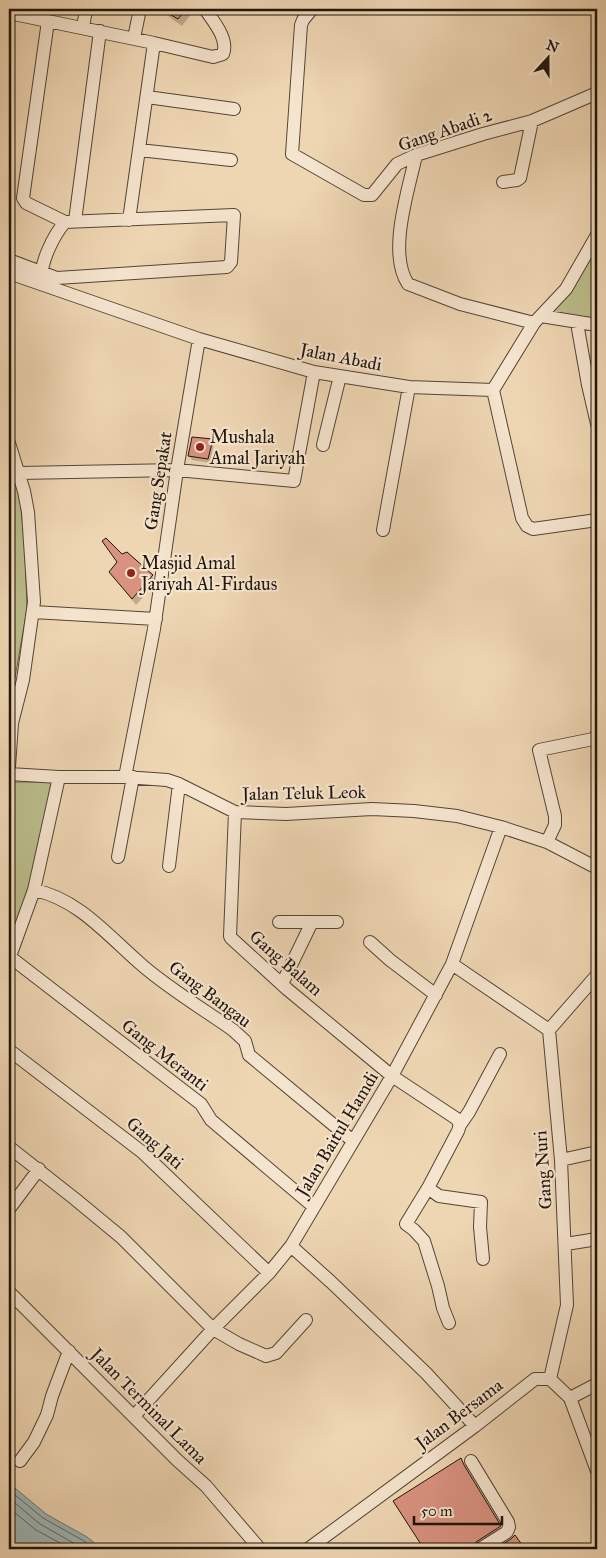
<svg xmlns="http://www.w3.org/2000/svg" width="606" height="1558" font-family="'IM FELL Great Primer',serif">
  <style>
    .green { fill: #bbbd8b; stroke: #6d694c }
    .water { fill: #9eb7b7; stroke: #6b7673 }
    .shadow { fill: #0003 }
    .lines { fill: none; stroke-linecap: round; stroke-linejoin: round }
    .shore { stroke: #5e6662; stroke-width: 1 }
    .building { fill: #d99280; stroke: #1f150c }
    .minor-casing { stroke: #534536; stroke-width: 14 }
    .minor { stroke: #f5e4ce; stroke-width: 12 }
    .poi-dot { fill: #8f2418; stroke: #f5e4ce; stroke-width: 2 }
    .labels { text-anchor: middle; stroke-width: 4.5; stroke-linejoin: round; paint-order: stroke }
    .street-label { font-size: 18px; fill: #1f150c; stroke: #f5e4ce }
    .poi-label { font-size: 18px; fill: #1f150c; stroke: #f5e4ce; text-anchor: start }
  </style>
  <rect width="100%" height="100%" fill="#efd6b3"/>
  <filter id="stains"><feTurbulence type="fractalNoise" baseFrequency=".004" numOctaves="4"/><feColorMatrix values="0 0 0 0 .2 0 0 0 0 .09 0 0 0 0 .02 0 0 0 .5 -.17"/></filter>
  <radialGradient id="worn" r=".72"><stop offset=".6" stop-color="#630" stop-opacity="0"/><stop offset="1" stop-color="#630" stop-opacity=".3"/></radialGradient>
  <path class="green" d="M 597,247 L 597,321 L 549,313 Z
    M 9,457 L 20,497 L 25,551 L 27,609 L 9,712 Z
    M 9,782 L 51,782 C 44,839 28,891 9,945 Z"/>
  <path class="water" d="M 9,1483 L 46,1514 L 87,1537 L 102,1549 L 9,1549 Z"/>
  <path class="shadow" d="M 158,9 L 195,9 L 182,26 Z
    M 212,440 L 214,444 L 210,463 L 192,460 L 189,456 Z
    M 122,556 L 152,576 L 156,583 L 136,605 L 110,572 Z
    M 461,1459 L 503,1534 L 479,1549 L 425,1549 L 398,1508 Z"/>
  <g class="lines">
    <path class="shore" d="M 9,1490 L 43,1518 L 84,1541 L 94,1549
      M 9,1498 L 40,1524 L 84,1549
      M 9,1508 L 36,1530 L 71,1549"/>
  </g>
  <path class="building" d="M 161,9 L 186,9 L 178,19 Z
    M 192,437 L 213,439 L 208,459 L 188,456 Z
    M 106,538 L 122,554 L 127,552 L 153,575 L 132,599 L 109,572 L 117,562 L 102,541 Z
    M 461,1458 L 464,1465 L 501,1526 L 476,1542 L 472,1549 L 424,1549 L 393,1501 Z
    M 515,1535 L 525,1549 L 495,1549 L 511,1539 Z"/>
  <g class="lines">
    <defs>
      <path id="minor" d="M 312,9 L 303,20 L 301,25 L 292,154 L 364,195 L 372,195 L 397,164 L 416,155 L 483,134 L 532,121 L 597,93
        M 9,13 L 154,43 L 213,57 L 223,54 C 229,39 213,21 205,9
        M 83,28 L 86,9
        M 134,38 L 140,9
        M 147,97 L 234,109
        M 139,150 L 231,160
        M 416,155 C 409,189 387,252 408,284 L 460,304 L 534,323
        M 503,182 L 517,180 L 520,178 L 532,121
        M 129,220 L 154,43
        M 75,221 L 100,31
        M 9,260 L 57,278 L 227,267 L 231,262 L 234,215 L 65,222 L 26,203 L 23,198 L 48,21
        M 9,273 L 199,339 L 314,372 L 409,387 L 493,390 L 534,323 L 566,289 L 597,235
        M 41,282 C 40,263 53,236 65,222
        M 541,316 L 597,325
        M 577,323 L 588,385 L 597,424
        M 493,390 L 522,518 L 527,526 L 533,529 L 597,520
        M 9,443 L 24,491 L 28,512 L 34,602 L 23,680 L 12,723 L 9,767
        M 323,445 L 340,376
        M 19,473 L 177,470 L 294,481 L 314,372
        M 383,530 L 409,387
        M 33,612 L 156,619
        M 9,774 L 59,777 L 125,777 L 167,780 L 179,784 L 235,812 L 286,814 L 372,809 L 414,811 L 457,816 L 501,827 L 547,842 L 597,868
        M 125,777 L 154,629 L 177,470 L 199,339
        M 235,812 L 230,936 L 231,938 L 287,989 L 392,1076 L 457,1119 L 460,1125 L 458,1131 L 428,1188 L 406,1224 L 414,1230 L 424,1241 L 438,1286 L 443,1308 L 449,1323
        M 547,842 L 555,825 L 555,816 L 539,750 L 593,739 L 597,735
        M 118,857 L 133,777
        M 169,866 L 179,784
        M 34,890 C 79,899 109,937 143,966 C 171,990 203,1009 233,1030 L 245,1041 L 249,1055 L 353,1141
        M 279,922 L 337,922
        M 370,942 L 390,960 L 436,995
        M 10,957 L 201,1104 L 211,1120 L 314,1207
        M 9,959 L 34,890 L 59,777
        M 452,964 L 549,1030
        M 282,984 L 312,922
        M 9,1050 L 142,1152 L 269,1273
        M 460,1125 L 469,1112 L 500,1054
        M 9,1147 L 75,1199 L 121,1237 L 213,1329 L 239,1344 L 266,1356 L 276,1353 L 306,1320
        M 561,1160 L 597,1152
        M 428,1188 L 439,1196 L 481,1202 L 480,1227 L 483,1259
        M 9,1209 L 39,1169
        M 566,1244 L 597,1239
        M 291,1246 L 331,1282 L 426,1373 L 475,1426
        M 9,1292 L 177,1460 L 206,1486 L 260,1549
        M 550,1379 L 567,1305 L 561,1160 L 549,1030 L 597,975
        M 570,1398 L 597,1384
        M 134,1416 L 213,1329 L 269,1273 L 291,1246 L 392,1076 L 452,964 L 501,827
        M 20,1461 L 34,1442 L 47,1415 L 52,1396 L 69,1351
        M 471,1461 L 508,1522 L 509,1527 L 507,1532 L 480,1549
        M 308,1549 L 475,1426 L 535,1379 L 550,1379 L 570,1398 L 597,1471"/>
    </defs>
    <use href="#minor" class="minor-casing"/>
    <use href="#minor" class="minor"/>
  </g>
  <g class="poi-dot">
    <circle cx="200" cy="447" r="5"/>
    <circle cx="131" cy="573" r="5"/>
  </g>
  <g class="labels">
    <g class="street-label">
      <text transform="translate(445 130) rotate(-19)" y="6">Gang Abadi 2</text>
      <text transform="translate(341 357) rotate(11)" y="6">Jalan Abadi</text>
      <text transform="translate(158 481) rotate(-81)" y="6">Gang Sepakat</text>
      <text transform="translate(304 793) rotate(-1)" y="6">Jalan Teluk Leok</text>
      <text transform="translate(286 963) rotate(41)" y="6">Gang Balam</text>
      <text transform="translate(210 994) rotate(37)" y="6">Gang Bangau</text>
      <text transform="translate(165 1055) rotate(38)" y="6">Gang Meranti</text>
      <text transform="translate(337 1134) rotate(-59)" y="6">Jalan Baitul Hamdi</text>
      <text transform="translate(155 1143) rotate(41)" y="6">Gang Jati</text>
      <text transform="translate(543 1170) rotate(-94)" y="6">Gang Nuri</text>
      <text transform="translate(149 1406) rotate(45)" y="6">Jalan Terminal Lama</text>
      <text transform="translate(459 1414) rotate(-37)" y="6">Jalan Bersama</text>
    </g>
    <g class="poi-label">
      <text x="210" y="443">Mushala<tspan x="210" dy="21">Amal Jariyah</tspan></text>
      <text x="141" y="569">Masjid Amal<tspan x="141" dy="21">Jariyah Al-Firdaus</tspan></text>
    </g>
  </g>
  <rect width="606" height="1558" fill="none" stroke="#efd6b3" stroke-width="30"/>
  <rect x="10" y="10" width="586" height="1538" fill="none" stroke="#1f150c" stroke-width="2.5"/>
  <rect x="15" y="15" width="576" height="1528" fill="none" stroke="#1f150c"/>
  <g transform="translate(548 58) rotate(21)" stroke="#f5e4ce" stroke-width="4" paint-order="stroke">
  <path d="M0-4L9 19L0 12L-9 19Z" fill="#1f150c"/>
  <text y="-8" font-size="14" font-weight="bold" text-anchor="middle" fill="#1f150c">N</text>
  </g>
  <path d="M414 1516v8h88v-8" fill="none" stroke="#1f150c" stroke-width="2.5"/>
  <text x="421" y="1516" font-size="15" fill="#1f150c" stroke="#f5e4ce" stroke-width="4" paint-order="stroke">50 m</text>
  <rect width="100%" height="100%" filter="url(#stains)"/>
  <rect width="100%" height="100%" fill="url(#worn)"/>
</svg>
